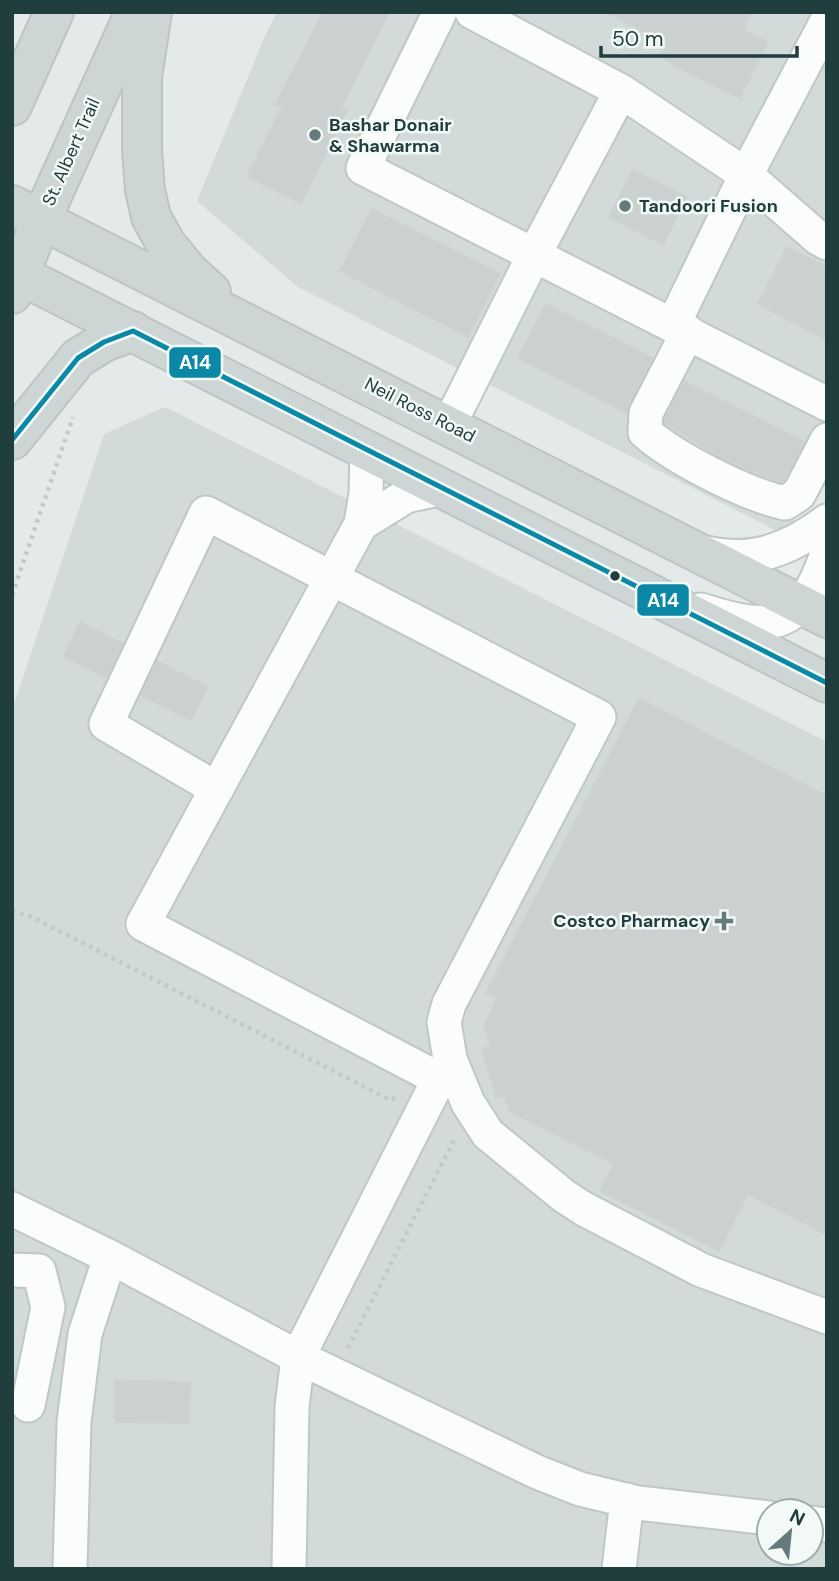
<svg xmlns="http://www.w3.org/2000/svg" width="839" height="1581" font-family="'DM Sans',sans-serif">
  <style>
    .built { fill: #d2dbda; fill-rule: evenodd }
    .building { fill: #cbd1d0; stroke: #cdd2d2; stroke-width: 2 }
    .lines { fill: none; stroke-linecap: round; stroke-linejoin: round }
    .minor-casing { stroke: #c1c6c6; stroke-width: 37 }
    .major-casing { stroke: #bcc5c5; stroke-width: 42 }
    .path { stroke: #c1cac9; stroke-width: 4.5; stroke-dasharray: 3.5 5; stroke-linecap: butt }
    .minor { stroke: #fbfcfc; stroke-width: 33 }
    .major { stroke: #cdd5d5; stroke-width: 38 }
    .bus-1-casing { stroke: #f2f9f7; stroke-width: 10 }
    .bus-1 { stroke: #0b88a5; stroke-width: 5 }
    .poi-dot { fill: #657a7a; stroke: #f2f9f7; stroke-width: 2.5 }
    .bus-dot { fill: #213e3e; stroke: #f2f9f7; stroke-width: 2.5 }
    .labels { text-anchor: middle; stroke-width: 5; stroke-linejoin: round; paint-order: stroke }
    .poi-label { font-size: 18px; font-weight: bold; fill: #213e3e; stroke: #f2f9f7; text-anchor: start }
    .street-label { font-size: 18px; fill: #213e3e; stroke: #f2f9f7 }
    .line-badge { stroke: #f2f9f7; stroke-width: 2.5 }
    .badge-label { font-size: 19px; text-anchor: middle; font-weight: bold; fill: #fff }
  </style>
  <rect width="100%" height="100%" fill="#e4e9e9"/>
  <path class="built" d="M 277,12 L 827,12 L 827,466 L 785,535 L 298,287 L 197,201 L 264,38 Z
    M 165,407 L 827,742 L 827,1569 L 12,1569 L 12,710 L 104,434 ZM 769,1511 L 811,1511 L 811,1553 L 769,1553 Z"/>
  <path class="building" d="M 323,12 L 389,12 L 341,108 L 347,111 L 301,203 L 247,176 L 282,107 L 276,104 Z
    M 606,12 L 752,12 L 743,30 L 768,42 L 740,98 L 659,57 L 666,43 Z
    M 633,170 L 687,197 L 663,245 L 609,217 Z
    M 372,209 L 500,274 L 468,337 L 340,271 Z
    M 787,247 L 827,267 L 827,340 L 758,304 Z
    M 546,304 L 653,358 L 629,404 L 627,413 L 518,358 Z
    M 684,381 L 804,442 L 784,481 L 782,482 L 758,474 L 720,457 L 665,423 L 665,418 Z
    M 80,622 L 123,644 L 107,678 L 64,656 Z
    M 157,661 L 208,687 L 191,720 L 141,695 Z
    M 639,699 L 827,796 L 827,1235 L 748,1194 L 719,1251 L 600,1191 L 614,1164 L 509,1111 L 504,1095 L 496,1097 L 482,1049 L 491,1046 L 484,1026 L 497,998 L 486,993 Z
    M 115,1381 L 190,1382 L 189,1423 L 115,1422 Z"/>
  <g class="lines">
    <defs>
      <path id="minor" d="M 440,12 L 363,168 L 827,404
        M 472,12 L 621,91 L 746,175 L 818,238 L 827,243
        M 673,325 L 746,175 L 827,21
        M 688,332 L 646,413 L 645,432 C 674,458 747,495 785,503 L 799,494 L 827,440
        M 449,425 L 534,255 L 621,91
        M 367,449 L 366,493 L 361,524 L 143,924 L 439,1079
        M 361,524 L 406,496 L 443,488
        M 706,553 C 752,564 790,549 827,521
        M 701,610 C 772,633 801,629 827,554
        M 217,789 L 106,724 L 206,513 L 599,717 L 449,1004 L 444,1022 L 450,1059 L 468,1103 L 488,1134 L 564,1196 L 584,1209 L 701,1270 L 827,1317
        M 12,1209 L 110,1257 L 298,1357 L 537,1472 L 580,1489 L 638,1503 L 769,1518
        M 12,1270 L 39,1271 L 48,1307 L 28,1405
        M 811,1523 L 827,1525
        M 70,1569 L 74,1422 L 85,1334 L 110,1257
        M 289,1569 L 292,1407 L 298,1357 L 439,1079 L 453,1070
        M 619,1569 L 627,1500"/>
      <path id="major" d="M 152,12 L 142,77 L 142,150 L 145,190 L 151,217 L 166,244 L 188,271 L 211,292
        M 12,106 L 54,12
        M 12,205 L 827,618
        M 12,271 L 827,683
        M 12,294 L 42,218 L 135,12
        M 12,440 L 78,358 L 104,342 L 133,331"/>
    </defs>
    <use href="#minor" class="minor-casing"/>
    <use href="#major" class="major-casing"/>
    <path class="path" d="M 12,595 L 73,417
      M 12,911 L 34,918 L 390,1100 L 396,1098
      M 348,1348 L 455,1138"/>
    <use href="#minor" class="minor"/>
    <use href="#major" class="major"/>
    <defs>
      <path id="bus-1" d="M 12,440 L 78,358 L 104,342 L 133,331 L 827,683"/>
    </defs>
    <use href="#bus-1" class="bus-1-casing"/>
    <use href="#bus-1" class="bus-1"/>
  </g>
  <g class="poi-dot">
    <circle cx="315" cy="135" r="7"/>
    <circle cx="625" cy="206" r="7"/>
    <path d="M720.5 910.5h7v7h7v7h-7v7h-7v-7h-7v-7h7z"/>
  </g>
  <circle class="bus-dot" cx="615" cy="576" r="6"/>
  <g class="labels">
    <g class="poi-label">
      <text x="329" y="131">Bashar Donair<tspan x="329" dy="21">&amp; Shawarma</tspan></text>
      <text x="639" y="212">Tandoori Fusion</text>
      <text x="710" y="927" text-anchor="end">Costco Pharmacy</text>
    </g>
    <g class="street-label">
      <text transform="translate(71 152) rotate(-66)" y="6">St. Albert Trail</text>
      <text transform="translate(420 410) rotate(27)" y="6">Neil Ross Road</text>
    </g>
  </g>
  <g class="line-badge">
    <rect x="168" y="346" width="54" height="33" rx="7" fill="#0b88a5"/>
    <rect x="636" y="583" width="54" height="34" rx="7" fill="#0b88a5"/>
  </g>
  <g class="badge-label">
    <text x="195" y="369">A14</text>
    <text x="663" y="607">A14</text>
  </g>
  <rect width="839" height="1581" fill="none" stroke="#213e3e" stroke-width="28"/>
  <g transform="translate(790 1532) rotate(27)"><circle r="33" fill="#f2f9f7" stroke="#9eaead" stroke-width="2"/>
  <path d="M0-5L12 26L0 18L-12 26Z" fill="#657a7a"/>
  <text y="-10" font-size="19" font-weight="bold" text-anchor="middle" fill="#213e3e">N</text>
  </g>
  <path d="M601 46v10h196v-10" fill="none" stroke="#213e3e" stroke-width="3.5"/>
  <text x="612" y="46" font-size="21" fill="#213e3e" stroke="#f2f9f7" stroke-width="5" paint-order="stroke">50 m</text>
</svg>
